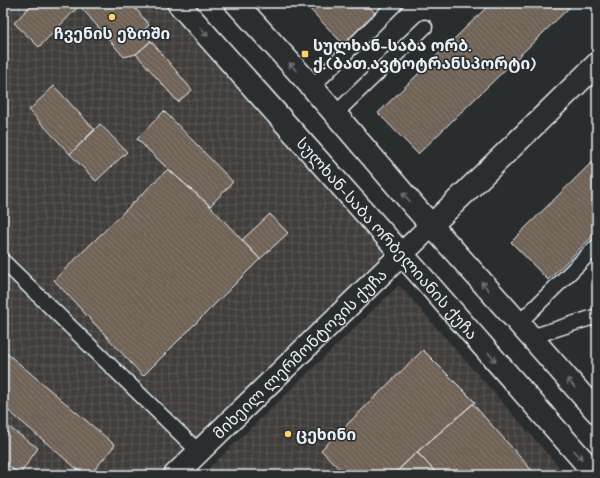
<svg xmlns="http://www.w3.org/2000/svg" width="600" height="478" font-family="Mynerve,'Noto Sans Georgian',sans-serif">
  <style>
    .industrial { fill: url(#industrial-grid) }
    .building { fill: url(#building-back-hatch); stroke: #e8f1f8 }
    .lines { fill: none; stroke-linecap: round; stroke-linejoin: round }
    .service-casing { stroke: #e8f1f8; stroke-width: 17 }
    .tertiary-casing { stroke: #e8f1f8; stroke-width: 25 }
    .service { stroke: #2a2d2e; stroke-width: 14 }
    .tertiary { stroke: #2a2d2e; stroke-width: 22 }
    .oneway { stroke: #6c7275 }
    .poi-dot { fill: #ffd166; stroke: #2a2d2e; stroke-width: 1.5 }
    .labels { text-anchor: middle; stroke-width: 3; stroke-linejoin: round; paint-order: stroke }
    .poi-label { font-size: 16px; font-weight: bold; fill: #e8f1f8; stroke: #2a2d2e; text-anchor: start }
    .street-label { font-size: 16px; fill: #e8f1f8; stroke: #2a2d2e }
  </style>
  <defs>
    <pattern id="industrial-grid" width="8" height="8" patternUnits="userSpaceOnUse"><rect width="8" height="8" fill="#3f3d3a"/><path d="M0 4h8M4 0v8" fill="none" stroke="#5b5a57"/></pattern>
    <pattern id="building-back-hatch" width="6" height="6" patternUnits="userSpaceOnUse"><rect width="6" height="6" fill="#706256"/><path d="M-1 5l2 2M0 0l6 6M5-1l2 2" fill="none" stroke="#84796f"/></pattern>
  </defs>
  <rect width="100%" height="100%" fill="#2a2d2e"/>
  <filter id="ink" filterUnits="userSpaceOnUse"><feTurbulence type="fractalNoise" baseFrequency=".025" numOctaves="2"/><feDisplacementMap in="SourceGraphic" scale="8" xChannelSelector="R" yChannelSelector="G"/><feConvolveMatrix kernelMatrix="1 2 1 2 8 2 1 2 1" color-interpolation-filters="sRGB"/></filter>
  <g filter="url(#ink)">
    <path class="industrial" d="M 3,3 L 166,3 L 392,253 L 169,475 L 3,475 Z
      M 399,285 L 566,475 L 202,475 Z"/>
    <path class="building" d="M 33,3 L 82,3 L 39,47 L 14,23 Z
      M 82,3 L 131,3 L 149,25 L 142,32 L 151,41 L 136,54 L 124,57 L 80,6 Z
      M 304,3 L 366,3 L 377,15 L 345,46 Z
      M 491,3 L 574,3 L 418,154 L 378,113 Z
      M 151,41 L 192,90 L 178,102 L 136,54 Z
      M 54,86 L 95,130 L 70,154 L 29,110 Z
      M 164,111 L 233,182 L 210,206 L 168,169 L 137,139 Z
      M 100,124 L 127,152 L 96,181 L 70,154 Z
      M 597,157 L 597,232 L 548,280 L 511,242 Z
      M 168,169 L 210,206 L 260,259 L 143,376 L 54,280 Z
      M 270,214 L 288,233 L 260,259 L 242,240 Z
      M 3,350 L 115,445 L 90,475 L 84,475 L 3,406 Z
      M 423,350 L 475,402 L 417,452 L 393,475 L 345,475 L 321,450 Z
      M 473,404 L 536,475 L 438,475 L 417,452 Z
      M 3,423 L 38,448 L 20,474 L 3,462 Z
      M 417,452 L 438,475 L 393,475 Z
      M 59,469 L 66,475 L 54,475 Z"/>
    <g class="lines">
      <defs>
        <path id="service" d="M 312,87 L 396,3
          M 335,114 L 425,27
          M 3,261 L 199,452
          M 519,323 L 597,246
          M 531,337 L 597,316"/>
        <g id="tertiary">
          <path id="s1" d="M 178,3 L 424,279 L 596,475"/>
          <path d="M 236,3 L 312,87 L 415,207 L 531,337 L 597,412"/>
          <path id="s2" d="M 175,475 L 597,64"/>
        </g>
      </defs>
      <use href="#service" class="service-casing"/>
      <use href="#tertiary" class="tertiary-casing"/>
      <use href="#service" class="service"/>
      <use href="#tertiary" class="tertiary"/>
    </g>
    <defs><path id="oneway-shaft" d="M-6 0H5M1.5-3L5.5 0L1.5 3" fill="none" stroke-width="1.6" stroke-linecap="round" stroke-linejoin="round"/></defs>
    <g class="oneway">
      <use href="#oneway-shaft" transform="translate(204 32) rotate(48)"/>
      <use href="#oneway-shaft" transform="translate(293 67) rotate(-132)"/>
      <use href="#oneway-shaft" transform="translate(406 197) rotate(-131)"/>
      <use href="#oneway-shaft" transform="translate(485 286) rotate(-132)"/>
      <use href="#oneway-shaft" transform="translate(492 357) rotate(49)"/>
      <use href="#oneway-shaft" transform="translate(571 383) rotate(-131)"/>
      <use href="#oneway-shaft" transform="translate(578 455) rotate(49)"/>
    </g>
  </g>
  <g class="poi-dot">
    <circle cx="112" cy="17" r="4"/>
    <rect x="301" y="50" width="8" height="8" rx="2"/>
    <circle cx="288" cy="434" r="4"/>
  </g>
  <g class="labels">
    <g class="poi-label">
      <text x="112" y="39" text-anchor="middle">ჩვენის ეზოში</text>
      <text x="313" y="51">სულხან-საბა ორბ.<tspan x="313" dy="18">ქ.(ბათ.ავტოტრანსპორტი)</tspan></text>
      <text x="296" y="440">ცეხინი</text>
    </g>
    <g class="street-label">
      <text dy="6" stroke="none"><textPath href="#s1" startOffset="315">სულხან-საბა ორბელიანის ქუჩა</textPath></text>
      <text dy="6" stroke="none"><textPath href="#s2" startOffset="174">მიხეილ ლერმონტოვის ქუჩა</textPath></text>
    </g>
  </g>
  <rect width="600" height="478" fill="none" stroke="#2a2d2e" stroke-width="16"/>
  <rect x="8" y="8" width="584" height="462" fill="none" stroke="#e8f1f8" stroke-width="1.5" filter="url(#ink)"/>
</svg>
